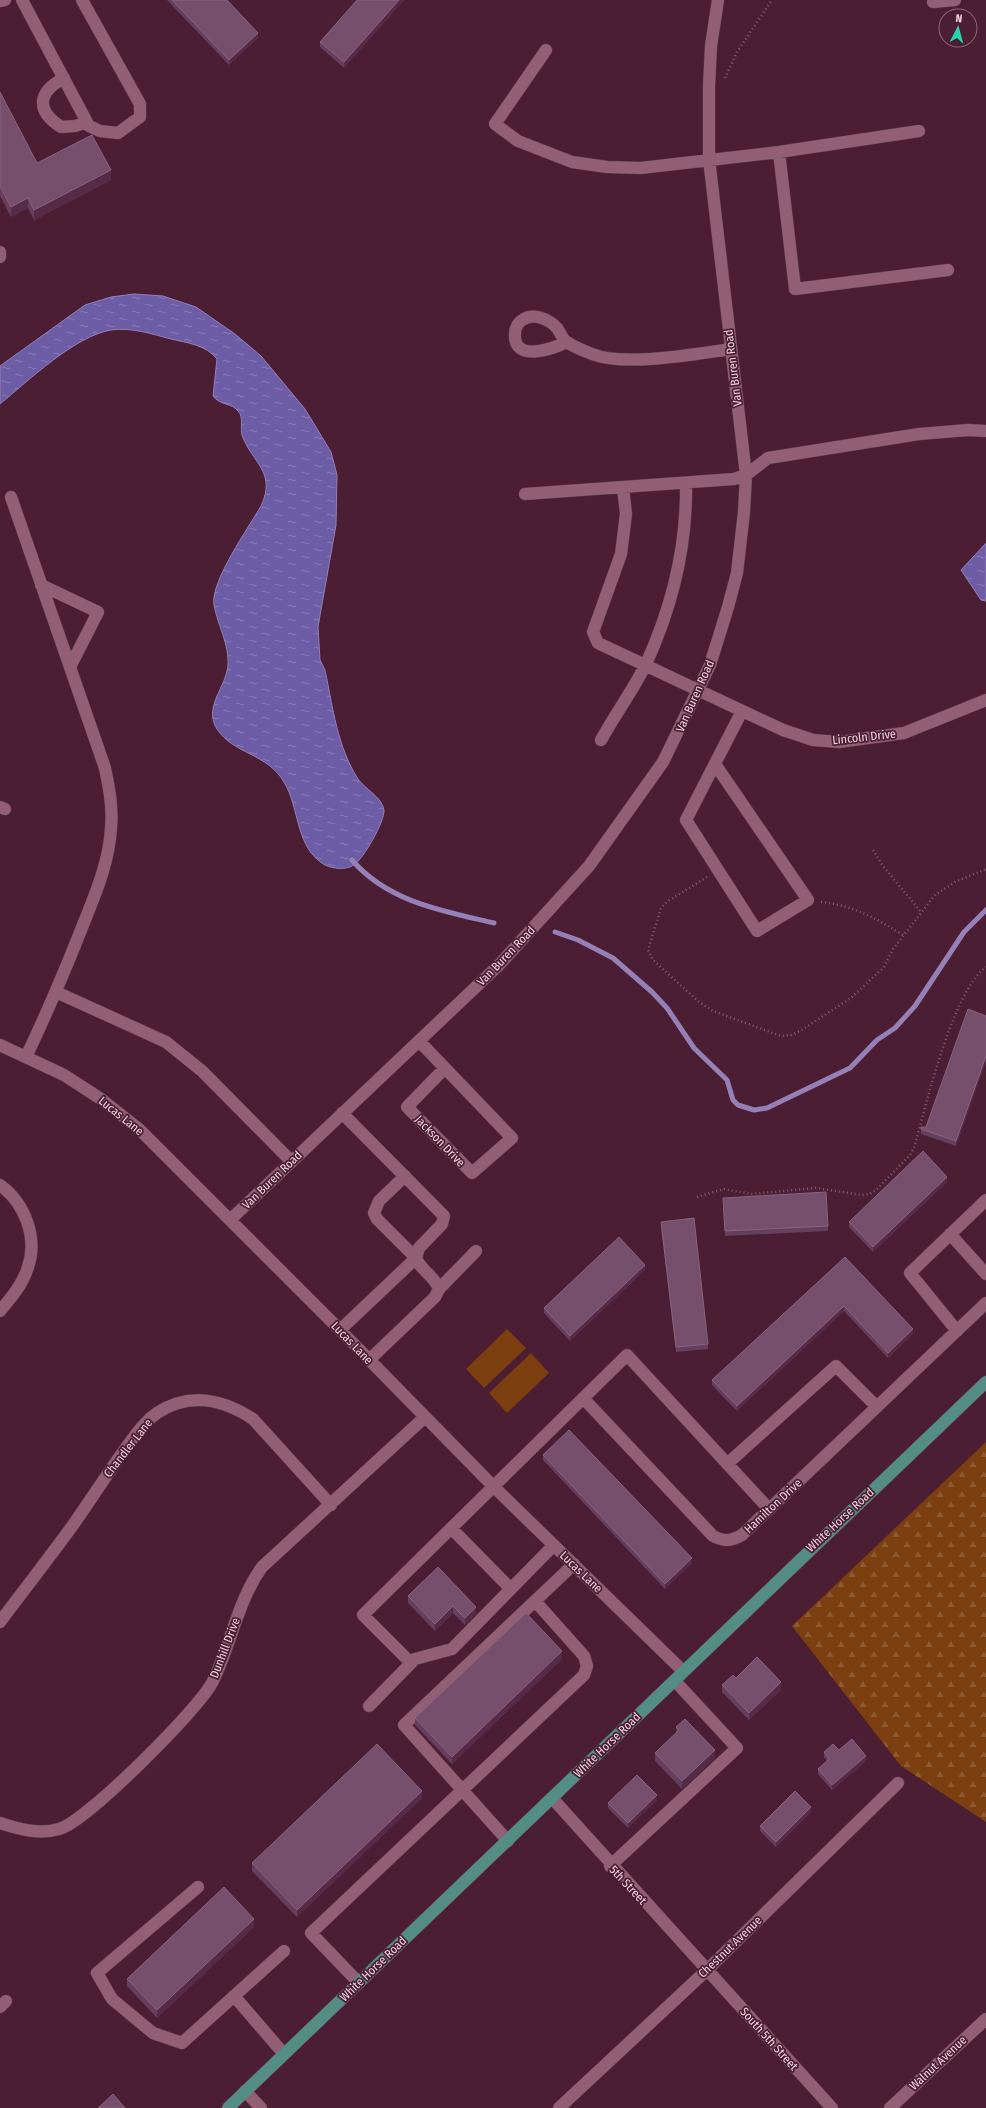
<svg xmlns="http://www.w3.org/2000/svg" width="986" height="2108" font-family="'Fira Sans Condensed',sans-serif">
  <style>
    .forest { fill: url(#forest-firs) }
    .green { fill: #7b3f10 }
    .water { fill: url(#water-ripples); stroke: #9580b7 }
    .lines { fill: none; stroke-linecap: round; stroke-linejoin: round }
    .stream { stroke: #9580b7; stroke-width: 5 }
    .minor-casing { stroke: #623b4e; stroke-width: 13 }
    .major-casing { stroke: #623b4e; stroke-width: 13 }
    .path { stroke: #865e70; stroke-width: 2.5; stroke-dasharray: 1 3; stroke-linecap: butt }
    .minor { stroke: #935f75; stroke-width: 12 }
    .major { stroke: #538d83; stroke-width: 12 }
    .wall { fill: #663f5f }
    .shaded-wall { fill: #552b47 }
    .building { fill: #754f6c; stroke: #88647e }
    .labels { text-anchor: middle; stroke-width: 3.5; stroke-linejoin: round; paint-order: stroke }
    .street-label { font-size: 12px; fill: #f2d4df; stroke: #4b1e33 }
  </style>
  <defs>
    <pattern id="forest-firs" width="22" height="20" patternUnits="userSpaceOnUse"><rect width="22" height="20" fill="#7b3f10"/><path d="M5 1l3.5 6h-7zM16 11l3.5 6h-7z" fill="#8e5a32"/></pattern>
    <pattern id="water-ripples" width="26" height="14" patternUnits="userSpaceOnUse"><rect width="26" height="14" fill="#6d5ca6"/><path d="M2 4q2-2 4 0t4 0M15 11q2-2 4 0t4 0" fill="none" stroke="#897ab6"/></pattern>
  </defs>
  <rect width="100%" height="100%" fill="#4b1e33"/>
  <path class="forest" d="M 986,1442 L 986,1822 L 901,1766 L 792,1626 Z"/>
  <path class="green" d="M 507,1329 L 526,1348 L 484,1388 L 466,1369 Z
    M 531,1353 L 549,1373 L 507,1413 L 489,1393 Z"/>
  <path class="water" d="M 134,294 L 163,296 L 196,307 L 235,334 L 261,356 L 305,409 L 331,452 L 337,475 L 336,525 L 318,627 L 320,660 L 325,670 C 333,708 337,746 358,779 C 365,789 382,797 384,810 C 385,821 364,858 354,865 C 346,870 333,869 325,865 C 295,848 300,808 284,782 C 267,753 233,754 217,729 C 204,709 223,690 227,671 C 232,649 218,627 214,605 C 210,582 249,527 261,506 C 277,472 252,463 242,435 C 240,428 244,417 238,411 C 232,403 219,405 213,396 L 217,359 C 206,345 188,343 171,339 C 152,334 131,327 111,330 C 75,336 28,381 0,404 L 0,366 L 85,305 L 111,297 Z
    M 986,543 L 986,601 L 981,600 L 961,570 Z"/>
  <g class="lines">
    <path class="stream" d="M 352,860 C 388,902 443,911 494,923
      M 555,932 L 578,940 L 613,958 L 652,992 L 667,1008 L 694,1048 L 727,1080 L 733,1100 L 738,1105 L 754,1110 L 767,1108 L 850,1068 L 877,1040 L 895,1028 L 915,1006 L 964,932 L 986,910"/>
    <defs>
      <path id="minor" d="M 22,0 L 89,126 L 100,131 L 118,133 L 140,117 L 140,104 L 82,0
        M 0,1 L 5,0
        M 933,2 L 955,0
        M 546,50 L 495,124 L 518,141 L 572,162 L 607,167 L 641,168 L 779,152 L 919,131
        M 64,78 C 38,92 35,110 61,127 L 75,126 L 87,122
        M 779,152 L 795,289 L 948,270
        M 0,252 L 0,257
        M 566,342 C 554,349 513,363 515,334 C 515,328 518,322 524,319 C 534,313 549,319 557,328 C 560,332 563,340 567,342 C 574,347 584,351 592,354 C 624,367 695,354 731,349
        M 623,488 L 626,514 L 621,554 L 593,632 L 598,643 L 783,730 L 813,740 L 839,742 L 904,733 L 986,700
        M 525,494 L 734,479 L 746,475 L 768,458 L 919,434 L 968,430 L 986,431
        M 11,497 L 105,768 C 109,788 113,807 111,828 C 109,864 94,897 81,930 C 64,973 46,1015 26,1057
        M 41,585 L 98,612 L 70,667
        M 601,740 C 615,715 633,690 646,664 C 672,607 687,547 686,484
        M 715,764 L 808,900 L 757,931 L 686,820 L 742,711
        M 0,807 L 5,809
        M 56,992 L 166,1042 L 202,1071 L 291,1161
        M 419,1041 L 512,1138 L 472,1173 L 407,1107 L 445,1068
        M 0,1045 L 64,1075 L 101,1099 L 140,1130 L 340,1330 L 493,1486 L 683,1671
        M 342,1113 L 444,1216 L 442,1224 L 419,1248 L 416,1258 C 420,1270 435,1276 439,1289 L 435,1297 L 369,1360
        M 0,1185 C 25,1203 38,1238 28,1267 C 23,1284 11,1298 0,1311
        M 230,1220 L 499,965 L 589,866 L 663,762 L 710,665 L 728,607 L 737,573 L 744,512 L 746,475 L 709,159 L 709,86 L 711,46 L 718,0
        M 950,1234 L 986,1274
        M 439,1289 L 476,1251
        M 340,1330 L 416,1258 L 377,1219 L 374,1213 L 379,1201 L 405,1176
        M 957,1331 L 910,1273 L 986,1200
        M 583,1398 L 713,1536 C 725,1542 731,1541 742,1535 L 986,1303
        M 727,1464 L 836,1366 L 877,1407
        M 451,1528 L 511,1589
        M 0,1622 C 24,1590 49,1558 73,1525 C 92,1498 109,1471 128,1445 C 137,1433 145,1421 157,1413 C 189,1392 223,1399 253,1419 L 331,1505
        M 411,1663 L 363,1615 L 627,1355 L 769,1509
        M 369,1706 L 415,1659 L 452,1649 L 554,1545
        M 552,1798 L 832,2108
        M 0,1823 C 18,1829 40,1835 59,1829 C 85,1823 201,1707 213,1681 C 231,1644 238,1600 262,1567 L 425,1417
        M 508,1841 L 404,1725 L 574,1564
        M 610,1866 L 737,1748 L 675,1681
        M 198,1887 L 97,1973 L 112,1999 L 153,2033 L 182,2043 L 284,1951
        M 359,1983 L 311,1933 L 584,1675 L 587,1666 L 584,1656 L 535,1601
        M 234,1996 L 284,2054
        M 0,2007 L 6,2001
        M 245,2091 L 261,2108
        M 559,2108 L 707,1970 L 898,1783
        M 890,2108 L 986,2019"/>
      <path id="major" d="M 228,2108 L 986,1382"/>
    </defs>
    <use href="#minor" class="minor-casing"/>
    <use href="#major" class="major-casing"/>
    <path class="path" d="M 725,78 L 737,52 L 772,0
      M 873,850 L 883,866 L 921,912
      M 707,877 L 668,901 L 661,908 L 648,950 L 653,960 L 699,1002 L 713,1011 L 781,1036 L 791,1035 L 800,1031 L 851,998 L 884,967 L 893,949 L 935,895 L 955,882 L 986,869
      M 821,902 C 855,906 875,918 903,935
      M 697,1197 L 724,1189 L 751,1194 L 816,1188 L 862,1195 L 870,1194 L 876,1190 L 910,1155 L 914,1148 C 926,1106 952,992 986,967"/>
    <use href="#minor" class="minor"/>
    <use href="#major" class="major"/>
  </g>
  <path class="wall" d="M 167,0 L 227,0 L 258,38 L 229,65 Z
    M 357,0 L 404,0 L 344,68 L 320,47 L 320,42 Z
    M 0,92 L 37,163 L 111,180 L 34,220 L 28,208 L 11,217 L 0,196 Z
    M 986,1016 L 986,1061 L 956,1146 L 921,1134 L 921,1129 L 926,1127 Z
    M 947,1182 L 873,1252 L 849,1227 L 849,1222 Z
    M 723,1203 L 828,1226 L 828,1231 L 725,1236 Z
    M 661,1222 L 708,1344 L 708,1349 L 676,1352 L 661,1227 Z
    M 845,1257 L 913,1334 L 888,1358 L 844,1311 L 737,1411 L 712,1385 L 712,1380 Z
    M 645,1270 L 570,1341 L 544,1313 L 544,1308 Z
    M 543,1455 L 692,1563 L 665,1589 L 543,1460 Z
    M 438,1567 L 476,1614 L 465,1625 L 453,1613 L 435,1631 L 408,1603 L 408,1596 Z
    M 562,1659 L 452,1764 L 415,1725 L 415,1718 Z
    M 736,1678 L 781,1690 L 749,1720 L 722,1692 L 722,1685 Z
    M 676,1727 L 715,1758 L 682,1789 L 655,1761 L 655,1753 L 676,1733 Z
    M 839,1750 L 866,1761 L 832,1790 L 818,1774 L 818,1769 L 827,1761 L 824,1757 L 824,1752 Z
    M 422,1798 L 297,1917 L 252,1871 L 252,1863 Z
    M 657,1800 L 628,1828 L 608,1808 L 608,1803 Z
    M 811,1812 L 776,1847 L 760,1831 L 760,1826 Z
    M 254,1927 L 157,2018 L 127,1986 L 127,1979 Z"/>
  <path class="shaded-wall" d="M 399,0 L 404,0 L 344,68 L 344,62 Z
    M 258,33 L 258,38 L 229,65 L 229,60 Z
    M 111,170 L 111,180 L 34,220 L 34,210 Z
    M 28,198 L 28,208 L 11,217 L 11,207 Z
    M 986,1056 L 986,1061 L 956,1146 L 956,1141 Z
    M 947,1177 L 947,1182 L 873,1252 L 873,1247 Z
    M 645,1265 L 645,1270 L 570,1341 L 570,1336 Z
    M 844,1306 L 844,1311 L 737,1411 L 737,1406 Z
    M 913,1329 L 913,1334 L 888,1358 L 888,1353 Z
    M 692,1558 L 692,1563 L 665,1589 L 665,1584 Z
    M 453,1606 L 453,1613 L 435,1631 L 435,1624 Z
    M 476,1607 L 476,1614 L 465,1625 L 465,1618 Z
    M 562,1651 L 562,1659 L 452,1764 L 452,1757 Z
    M 781,1682 L 781,1690 L 749,1720 L 749,1713 Z
    M 715,1750 L 715,1758 L 682,1789 L 682,1781 Z
    M 866,1756 L 866,1761 L 832,1790 L 832,1785 Z
    M 422,1791 L 422,1798 L 297,1917 L 297,1910 Z
    M 657,1795 L 657,1800 L 628,1828 L 628,1823 Z
    M 811,1807 L 811,1812 L 776,1847 L 776,1842 Z
    M 254,1919 L 254,1927 L 157,2018 L 157,2010 Z"/>
  <path class="building" d="M 172,0 L 227,0 L 258,33 L 229,60 Z
    M 357,0 L 399,0 L 344,62 L 320,42 Z
    M 0,92 L 37,163 L 92,135 L 111,170 L 34,210 L 28,198 L 11,207 L 0,186 Z
    M 968,1009 L 986,1016 L 986,1056 L 956,1141 L 921,1129 L 921,1127 L 926,1127 Z
    M 923,1151 L 947,1177 L 873,1247 L 849,1222 Z
    M 826,1192 L 828,1226 L 725,1231 L 723,1198 Z
    M 694,1218 L 708,1344 L 676,1347 L 661,1222 Z
    M 619,1237 L 645,1265 L 570,1336 L 544,1308 Z
    M 845,1257 L 913,1329 L 888,1353 L 844,1306 L 737,1406 L 712,1380 Z
    M 569,1430 L 692,1558 L 665,1584 L 543,1455 Z
    M 438,1567 L 476,1607 L 465,1618 L 453,1606 L 435,1624 L 408,1596 Z
    M 526,1613 L 562,1651 L 452,1757 L 415,1718 Z
    M 757,1657 L 781,1682 L 749,1713 L 722,1685 L 733,1675 L 736,1678 Z
    M 685,1719 L 715,1750 L 682,1781 L 655,1753 L 679,1730 L 676,1727 Z
    M 852,1739 L 866,1756 L 832,1785 L 818,1769 L 829,1759 L 824,1752 L 833,1744 L 839,1750 Z
    M 377,1744 L 422,1791 L 297,1910 L 252,1863 Z
    M 637,1775 L 657,1795 L 628,1823 L 608,1803 Z
    M 795,1791 L 811,1807 L 776,1842 L 760,1826 Z
    M 224,1887 L 254,1919 L 157,2010 L 127,1979 Z
    M 113,2094 L 125,2108 L 98,2108 Z"/>
  <g class="labels">
    <g class="street-label">
      <text transform="translate(733 368) rotate(-97)" y="4">Van Buren Road</text>
      <text transform="translate(695 696) rotate(-66)" y="4">Van Buren Road</text>
      <text transform="translate(864 737) rotate(-6)" y="4">Lincoln Drive</text>
      <text transform="translate(506 956) rotate(-46)" y="4">Van Buren Road</text>
      <text transform="translate(121 1116) rotate(39)" y="4">Lucas Lane</text>
      <text transform="translate(440 1141) rotate(46)" y="4">Jackson Drive</text>
      <text transform="translate(272 1180) rotate(-44)" y="4">Van Buren Road</text>
      <text transform="translate(352 1343) rotate(46)" y="4">Lucas Lane</text>
      <text transform="translate(128 1448) rotate(-52)" y="4">Chandler Lane</text>
      <text transform="translate(773 1506) rotate(-43)" y="4">Hamilton Drive</text>
      <text transform="translate(840 1520) rotate(-43)" y="4">White Horse Road</text>
      <text transform="translate(581 1572) rotate(44)" y="4">Lucas Lane</text>
      <text transform="translate(225 1648) rotate(-69)" y="4">Dunhill Drive</text>
      <text transform="translate(607 1745) rotate(-44)" y="4">White Horse Road</text>
      <text transform="translate(628 1885) rotate(47)" y="4">5th Street</text>
      <text transform="translate(730 1947) rotate(-44)" y="4">Chestnut Avenue</text>
      <text transform="translate(373 1969) rotate(-44)" y="4">White Horse Road</text>
      <text transform="translate(769 2039) rotate(48)" y="4">South 5th Street</text>
      <text transform="translate(938 2063) rotate(-43)" y="4">Walnut Avenue</text>
    </g>
  </g>
  <g transform="translate(958 28) rotate(6)"><circle r="19" fill="#4b1e33" stroke="#8e6778"/>
  <path d="M0-3L7 15L0 10L-7 15Z" fill="#25d5ae"/>
  <text y="-6" font-size="11" font-weight="bold" text-anchor="middle" fill="#f2d4df">N</text>
  </g>
</svg>
